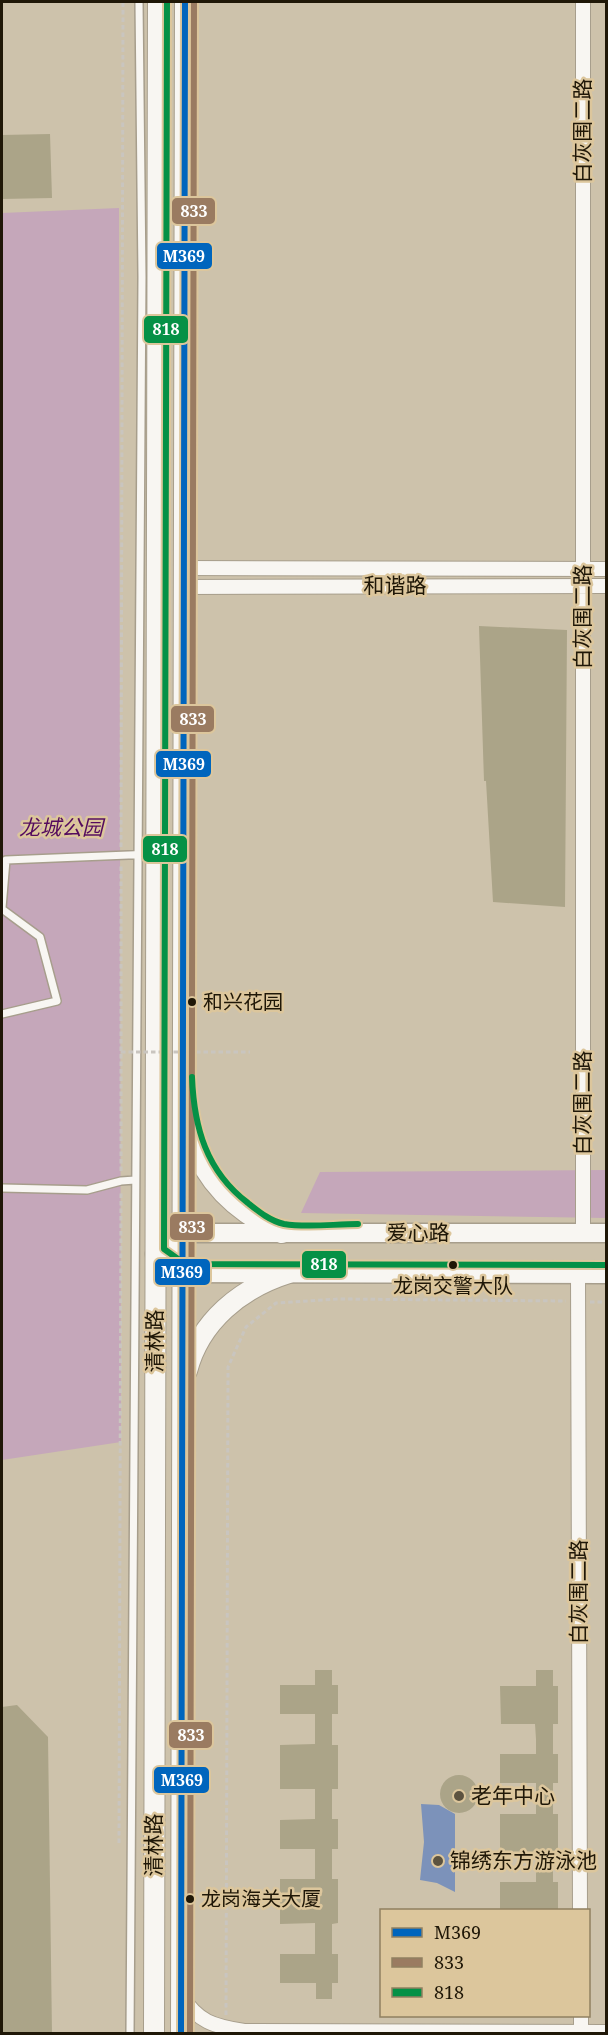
<svg xmlns="http://www.w3.org/2000/svg" width="608" height="2035" font-family="'Noto Serif','Noto Sans SC',serif">
  <style>
    .green { fill: #c5a7ba }
    .water { fill: #7c92ba }
    .building { fill: #aba488 }
    .lines { fill: none; stroke-linecap: round; stroke-linejoin: round }
    .service-casing { stroke: #a79e8c; stroke-width: 10 }
    .minor-casing { stroke: #a79e8c; stroke-width: 16 }
    .tertiary-casing { stroke: #a79e8c; stroke-width: 21 }
    .secondary-casing { stroke: #a79e8c; stroke-width: 22 }
    .path { stroke: #c9c5bf; stroke-width: 3; stroke-dasharray: 4.5 3; stroke-linecap: butt }
    .service { stroke: #f8f6f2; stroke-width: 7 }
    .minor { stroke: #f8f6f2; stroke-width: 14 }
    .tertiary { stroke: #f8f6f2; stroke-width: 18 }
    .secondary { stroke: #f8f6f2; stroke-width: 20 }
    .path-bridge { stroke: #c9c5bf; stroke-width: 3; stroke-dasharray: 4.5 3; stroke-linecap: butt }
    .bus-1-casing { stroke: #dcc69c; stroke-width: 10 }
    .bus-2-casing { stroke: #dcc69c; stroke-width: 10 }
    .bus-3-casing { stroke: #dcc69c; stroke-width: 10 }
    .bus-1 { stroke: #0065bd; stroke-width: 6 }
    .bus-2 { stroke: #9a7b61; stroke-width: 6 }
    .bus-3 { stroke: #059146; stroke-width: 6 }
    .bus-dot { fill: #1f1707; stroke: #dcc69c; stroke-width: 2 }
    .poi-dot { fill: #5c5340; stroke: #dcc69c; stroke-width: 2 }
    .labels { text-anchor: middle; stroke-width: 5; stroke-linejoin: round; paint-order: stroke }
    .bus-label { font-size: 20px; fill: #1f1707; stroke: #dcc69c; text-anchor: start }
    .street-label { font-size: 21px; fill: #1f1707; stroke: #dcc69c }
    .park-label { font-size: 21px; font-style: italic; fill: #540b5e; stroke: #dcc69c }
    .poi-label { font-size: 21px; fill: #1f1707; stroke: #dcc69c; text-anchor: start }
    .line-badge { stroke: #dcc69c; stroke-width: 2 }
    .badge-label { font-size: 16px; text-anchor: middle; font-weight: bold; fill: #fff }
  </style>
  <rect width="100%" height="100%" fill="#cdc2ab"/>
  <path class="green" d="M 119,208 L 121,1442 L 2,1460 L 2,213 Z
    M 606,1170 L 606,1218 L 301,1213 L 320,1172 Z"/>
  <path class="water" d="M 421,1804 L 439,1805 L 455,1814 L 455,1892 L 437,1883 L 420,1880 L 424,1842 Z"/>
  <path class="building" d="M 50,134 L 52,198 L 2,199 L 2,135 Z
    M 479,626 L 567,630 L 565,907 L 493,902 L 486,781 L 484,781 Z
    M 315,1670 L 332,1670 L 332,1685 L 338,1685 L 338,1714 L 332,1714 L 332,1745 L 338,1745 L 338,1789 L 332,1789 L 332,1819 L 338,1819 L 338,1849 L 332,1849 L 332,1879 L 338,1879 L 338,1923 L 332,1924 L 332,1954 L 338,1954 L 338,1983 L 332,1983 L 332,1999 L 316,1999 L 316,1983 L 280,1983 L 280,1954 L 315,1954 L 315,1923 L 280,1924 L 280,1879 L 315,1879 L 315,1849 L 280,1849 L 280,1820 L 315,1819 L 315,1789 L 280,1789 L 280,1745 L 315,1744 L 315,1714 L 280,1714 L 280,1685 L 315,1685 Z
    M 536,1670 L 553,1670 L 553,1686 L 558,1686 L 558,1724 L 553,1724 L 553,1754 L 558,1754 L 558,1783 L 553,1783 L 553,1814 L 558,1814 L 558,1852 L 553,1852 L 553,1882 L 558,1882 L 558,1911 L 500,1911 L 500,1882 L 536,1882 L 536,1852 L 500,1852 L 500,1814 L 536,1814 L 536,1783 L 500,1783 L 500,1754 L 536,1754 L 536,1739 L 535,1724 L 501,1724 L 500,1686 L 536,1686 Z
    M 17,1705 L 48,1737 L 52,2034 L 2,2034 L 2,1707 Z
    M440 1794a19 19 0 1 1 38 0a19 19 0 1 1-38 0Z"/>
  <g class="lines">
    <defs>
      <path id="service" d="M 2,908 L 6,860 L 153,854
        M 2,909 L 40,937 L 57,1001 L 2,1014
        M 2,1188 L 87,1190 L 121,1181 L 135,1180
        M 130,2034 L 142,277 L 139,2"/>
      <path id="minor" d="M 184,568 L 606,569
        M 184,587 L 606,586
        M 583,1233 L 583,2
        M 578,1274 L 580,1910
        M 181,1995 C 198,2022 213,2026 244,2031 L 606,2032
        M 581,2016 L 581,2034"/>
      <path id="tertiary" d="M 606,1233 L 183,1233 L 155,1254 L 182,1273 L 606,1274"/>
      <path id="secondary" d="M 188,1127 C 200,1178 235,1212 282,1233
        M 187,1371 C 200,1321 241,1288 289,1273
        M 154,2034 L 158,2
        M 181,2034 L 185,2"/>
    </defs>
    <use href="#service" class="service-casing"/>
    <use href="#minor" class="minor-casing"/>
    <use href="#tertiary" class="tertiary-casing"/>
    <use href="#secondary" class="secondary-casing"/>
    <path class="path" d="M 121,847 L 123,2
      M 121,1171 L 121,865
      M 590,1302 L 606,1302
      M 119,1843 L 121,1192
      M 226,2015 L 228,1367 L 246,1327 L 276,1303 L 339,1299 L 566,1301"/>
    <use href="#service" class="service"/>
    <use href="#minor" class="minor"/>
    <use href="#tertiary" class="tertiary"/>
    <use href="#secondary" class="secondary"/>
    <path class="path-bridge" d="M 121,1052 L 250,1052"/>
    <defs>
      <path id="bus-1" d="M 181,2034 L 185,2"/>
      <path id="bus-2" d="M 190,2034 L 194,2"/>
      <path id="bus-3" d="M 167,2 L 164,1249 L 185,1264 L 606,1265
        M 192,1077 C 194,1127 206,1171 248,1203 C 258,1211 270,1221 284,1224 C 307,1228 334,1224 358,1224"/>
    </defs>
    <use href="#bus-1" class="bus-1-casing"/>
    <use href="#bus-2" class="bus-2-casing"/>
    <use href="#bus-3" class="bus-3-casing"/>
    <use href="#bus-1" class="bus-1"/>
    <use href="#bus-2" class="bus-2"/>
    <use href="#bus-3" class="bus-3"/>
  </g>
  <g class="bus-dot">
    <circle cx="192" cy="1002" r="5"/>
    <circle cx="453" cy="1265" r="5"/>
    <circle cx="190" cy="1899" r="5"/>
  </g>
  <g class="poi-dot">
    <circle cx="459" cy="1796" r="6"/>
    <circle cx="438" cy="1861" r="6"/>
  </g>
  <g class="labels">
    <g class="bus-label">
      <text x="203" y="1009">和兴花园</text>
      <text x="453" y="1293" text-anchor="middle">龙岗交警大队</text>
      <text x="201" y="1906">龙岗海关大厦</text>
    </g>
    <g class="street-label">
      <text transform="translate(583 131) rotate(-90)" y="7">白灰围二路</text>
      <text x="395" y="593">和谐路</text>
      <text transform="translate(583 617) rotate(-90)" y="7">白灰围二路</text>
      <text transform="translate(583 1103) rotate(-90)" y="7">白灰围二路</text>
      <text x="418" y="1240">爱心路</text>
      <text transform="translate(155 1341) rotate(-90)" y="7">清林路</text>
      <text transform="translate(579 1592) rotate(-90)" y="7">白灰围二路</text>
      <text transform="translate(154 1845) rotate(-90)" y="7">清林路</text>
    </g>
    <g class="park-label">
      <text x="61" y="835">龙城公园</text>
    </g>
    <g class="poi-label">
      <text x="471" y="1803">老年中心</text>
      <text x="450" y="1868">锦绣东方游泳池</text>
    </g>
  </g>
  <g class="line-badge">
    <rect x="171" y="197" width="45" height="28" rx="6" fill="#9a7b61"/>
    <rect x="156" y="242" width="57" height="28" rx="6" fill="#0065bd"/>
    <rect x="143" y="315" width="46" height="29" rx="6" fill="#059146"/>
    <rect x="170" y="705" width="45" height="28" rx="6" fill="#9a7b61"/>
    <rect x="155" y="750" width="57" height="28" rx="6" fill="#0065bd"/>
    <rect x="142" y="835" width="46" height="28" rx="6" fill="#059146"/>
    <rect x="169" y="1213" width="45" height="28" rx="6" fill="#9a7b61"/>
    <rect x="301" y="1250" width="46" height="29" rx="6" fill="#059146"/>
    <rect x="154" y="1258" width="57" height="28" rx="6" fill="#0065bd"/>
    <rect x="168" y="1721" width="45" height="28" rx="6" fill="#9a7b61"/>
    <rect x="153" y="1766" width="57" height="28" rx="6" fill="#0065bd"/>
  </g>
  <g class="badge-label">
    <text x="194" y="217">833</text>
    <text x="184" y="262">M369</text>
    <text x="166" y="335">818</text>
    <text x="193" y="725">833</text>
    <text x="184" y="770">M369</text>
    <text x="165" y="855">818</text>
    <text x="192" y="1233">833</text>
    <text x="324" y="1270">818</text>
    <text x="182" y="1278">M369</text>
    <text x="191" y="1741">833</text>
    <text x="182" y="1786">M369</text>
  </g>
  <rect width="608" height="2035" fill="none" stroke="#1f1707" stroke-width="6"/>
  <rect x="380" y="1909" width="210" height="108" fill="#dcc69c" stroke="#908060" stroke-width="1.5"/>
  <rect x="392" y="1928" width="30" height="9" fill="#0065bd" stroke="#908060" stroke-width="1.5"/>
  <text x="434" y="1939" font-size="18" fill="#1f1707">M369</text>
  <rect x="392" y="1958" width="30" height="9" fill="#9a7b61" stroke="#908060" stroke-width="1.5"/>
  <text x="434" y="1969" font-size="18" fill="#1f1707">833</text>
  <rect x="392" y="1988" width="30" height="9" fill="#059146" stroke="#908060" stroke-width="1.5"/>
  <text x="434" y="1999" font-size="18" fill="#1f1707">818</text>
</svg>
